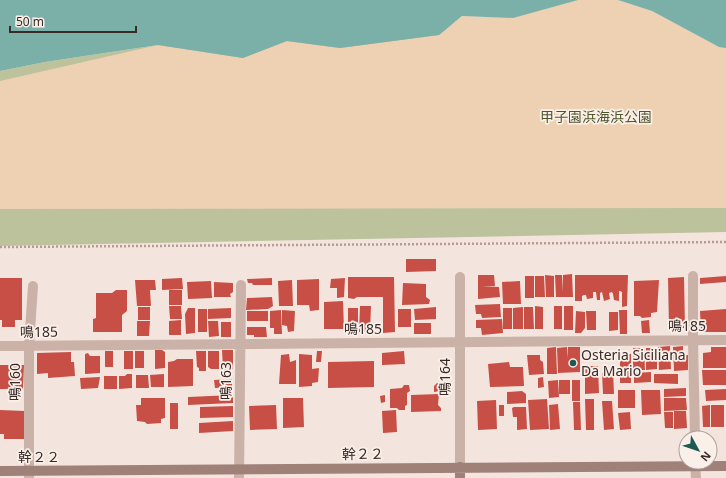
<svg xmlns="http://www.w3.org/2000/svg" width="726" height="478" font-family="'Noto Sans','Noto Sans JP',sans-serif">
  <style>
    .green { fill: #bcc29c }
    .sand { fill: #eed0b3 }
    .water { fill: #7bb0a9 }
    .building { fill: #c84f46 }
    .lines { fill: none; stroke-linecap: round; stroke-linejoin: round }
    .path { stroke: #b79c92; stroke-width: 2.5; stroke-dasharray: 2 2; stroke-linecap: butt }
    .street { stroke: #cbb2a8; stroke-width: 10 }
    .secondary { stroke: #9f8179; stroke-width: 10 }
    .poi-dot { fill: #1d5a54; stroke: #faefe9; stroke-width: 1.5 }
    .labels { text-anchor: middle; stroke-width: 3.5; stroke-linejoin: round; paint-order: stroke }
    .park-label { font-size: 14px; fill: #4e572c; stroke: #faefe9 }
    .street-label { font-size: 14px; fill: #382b29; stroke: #faefe9 }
    .poi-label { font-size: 14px; fill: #382b29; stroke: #faefe9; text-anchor: start }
  </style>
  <rect width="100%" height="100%" fill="#f3e5dd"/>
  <path class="green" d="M 578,0 L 618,0 L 719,47 L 726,48 L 726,232 L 0,246 L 0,71 L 45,62 L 158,45 L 286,41 L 513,18 Z"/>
  <path class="sand" d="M 578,0 L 618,0 L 652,11 L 719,47 L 726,48 L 726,208 L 0,209 L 0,81 L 158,45 L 243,58 L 286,41 L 340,48 L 439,35 L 462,16 L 513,18 Z"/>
  <path class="water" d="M 0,0 L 578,0 L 513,18 L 462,16 L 439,35 L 340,48 L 287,41 L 243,58 L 158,45 L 45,62 L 0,71 Z
    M 618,0 L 726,0 L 726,48 L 719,47 L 652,11 Z"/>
  <path class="building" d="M 406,259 L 436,259 L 436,271 L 406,272 Z
    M 572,274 L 573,297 L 556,297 L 555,275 L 562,275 L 563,292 L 563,275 Z
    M 478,275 L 494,275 L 495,286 L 482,286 L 499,287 L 500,297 L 478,299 Z
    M 545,275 L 554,276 L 554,297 L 546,297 Z
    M 575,275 L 628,275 L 627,306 L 622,307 L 622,292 L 620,291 L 619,291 L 619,301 L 614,300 L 613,294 L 612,292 L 609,293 L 610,299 L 604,301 L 602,292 L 600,293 L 600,300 L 597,300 L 596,292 L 593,292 L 593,298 L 587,299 L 586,295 L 584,295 L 582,296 L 582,301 L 575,301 Z
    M 525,276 L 534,276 L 534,298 L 525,298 Z
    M 535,276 L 544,276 L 545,297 L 535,297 Z
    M 726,276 L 726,282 L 700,284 L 700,278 Z
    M 348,277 L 394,277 L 395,332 L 383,333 L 383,297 L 357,297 L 354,299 L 348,298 Z
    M 684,277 L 685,328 L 669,328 L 668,278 Z
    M 0,278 L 22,278 L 22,320 L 15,320 L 15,327 L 2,327 L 2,320 L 0,320 Z
    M 182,278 L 183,289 L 162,290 L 162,279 Z
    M 272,278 L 272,285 L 253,285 L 252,283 L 248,283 L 247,279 Z
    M 345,278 L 344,297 L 337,298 L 337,288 L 330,288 L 331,279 Z
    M 319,279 L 319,310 L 310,311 L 309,305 L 297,305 L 297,280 Z
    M 135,280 L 155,280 L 156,290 L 150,290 L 151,306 L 137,306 Z
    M 292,280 L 293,306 L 279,306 L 278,281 Z
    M 659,280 L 657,312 L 651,313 L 651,317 L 642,318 L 640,316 L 634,316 L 634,281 Z
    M 211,281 L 212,298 L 188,299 L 187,282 Z
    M 520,281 L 521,304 L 503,304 L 502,282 Z
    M 214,282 L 233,283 L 233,292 L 230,294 L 231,297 L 214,297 Z
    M 403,283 L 426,284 L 426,297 L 430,300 L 429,304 L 402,305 Z
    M 116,290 L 127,290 L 127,311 L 122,315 L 122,332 L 93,332 L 93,319 L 96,318 L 96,293 L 112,293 Z
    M 169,290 L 182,290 L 182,305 L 169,305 Z
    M 272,297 L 273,306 L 268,309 L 246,310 L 247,298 Z
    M 343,301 L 344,329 L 324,329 L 324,302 Z
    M 500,304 L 501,317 L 482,318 L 481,314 L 476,314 L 475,305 Z
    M 169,306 L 181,306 L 182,319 L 170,319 Z
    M 360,306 L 371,306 L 370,332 L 359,332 Z
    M 535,306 L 543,307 L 543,329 L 535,329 Z
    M 554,306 L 562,306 L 562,329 L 554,329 Z
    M 564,306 L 573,306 L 573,330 L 564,330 Z
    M 138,307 L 150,307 L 150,320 L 138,320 Z
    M 436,307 L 436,319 L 415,320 L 414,309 Z
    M 523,307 L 523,329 L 513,329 L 513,308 Z
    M 524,307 L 533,307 L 534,329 L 524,329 Z
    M 188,308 L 195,308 L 195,333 L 186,334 L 185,314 Z
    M 231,308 L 231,318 L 208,319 L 208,309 Z
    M 348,308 L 358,308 L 358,333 L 348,333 Z
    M 503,308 L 512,308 L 512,329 L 503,329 Z
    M 198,309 L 207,309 L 207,332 L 198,332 Z
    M 398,309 L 411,309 L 411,327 L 398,327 Z
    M 726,309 L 726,332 L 701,332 L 700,311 Z
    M 281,310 L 282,334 L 274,334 L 274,328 L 270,328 L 270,311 Z
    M 282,310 L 295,311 L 294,331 L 288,332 L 287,326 L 282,325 Z
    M 619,310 L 627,310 L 627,334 L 620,334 Z
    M 247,311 L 268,311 L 268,321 L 247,321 Z
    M 576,311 L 585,312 L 585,328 L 581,333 L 575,333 Z
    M 586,311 L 596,311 L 596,330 L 587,330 Z
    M 609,312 L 618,312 L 618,330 L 609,331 Z
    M 502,319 L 503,333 L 482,335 L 481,328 L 476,328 L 476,320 Z
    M 181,320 L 181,335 L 169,335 L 169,321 Z
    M 649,320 L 650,333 L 642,333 L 641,321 Z
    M 137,321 L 150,321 L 149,336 L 137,336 Z
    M 208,321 L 218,321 L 219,336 L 209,337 Z
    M 221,322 L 231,322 L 231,337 L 221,337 Z
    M 414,323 L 431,323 L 431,334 L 414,334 Z
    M 247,327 L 266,327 L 267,337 L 254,337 L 254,335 L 247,335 Z
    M 670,346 L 671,369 L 659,370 L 658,347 Z
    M 683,346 L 683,355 L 688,355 L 688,370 L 674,371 L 673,347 Z
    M 556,347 L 557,374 L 547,374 L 547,348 Z
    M 567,347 L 568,358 L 568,347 L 580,347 L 580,372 L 558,373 L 557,348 Z
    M 711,347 L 726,347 L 726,368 L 703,368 L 703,353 L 711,352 Z
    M 633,348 L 644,348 L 645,370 L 633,370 Z
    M 646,348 L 655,348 L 655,351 L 657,353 L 657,369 L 646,370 Z
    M 155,350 L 162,350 L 165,352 L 165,368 L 155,369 Z
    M 222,350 L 233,350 L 233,369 L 223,370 Z
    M 105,351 L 113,351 L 113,367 L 105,367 Z
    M 124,351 L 133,351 L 133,369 L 124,369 Z
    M 135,351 L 144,351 L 144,368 L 135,368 Z
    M 196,351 L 206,351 L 206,371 L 199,371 L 199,368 L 197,367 Z
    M 208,351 L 219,351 L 219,369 L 211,369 L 208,367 Z
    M 317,351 L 322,351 L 321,362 L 316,362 Z
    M 404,351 L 405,364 L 382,365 L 382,353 Z
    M 71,352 L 71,362 L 74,362 L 75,376 L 48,378 L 48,373 L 37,374 L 37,353 Z
    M 88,353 L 90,356 L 100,356 L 100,373 L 85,374 L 85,354 Z
    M 289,354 L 290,362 L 296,360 L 296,384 L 279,384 L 281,355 Z
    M 299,354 L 312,355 L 312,369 L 319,368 L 318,382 L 312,383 L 312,386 L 299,387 Z
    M 620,354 L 631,354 L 631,383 L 620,383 Z
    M 527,355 L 540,355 L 540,360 L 543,362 L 544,374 L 529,375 Z
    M 177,359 L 193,359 L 193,386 L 168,387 L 168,362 L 174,361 Z
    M 374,361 L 374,387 L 328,388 L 328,362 Z
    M 509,362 L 510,367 L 523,367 L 524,386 L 490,387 L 488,364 Z
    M 0,365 L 24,365 L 23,389 L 0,389 Z
    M 590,366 L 598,366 L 599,393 L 585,394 L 585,368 L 589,368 Z
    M 605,370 L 613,370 L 614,394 L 603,394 L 602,373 Z
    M 702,370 L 726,370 L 726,385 L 703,385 Z
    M 651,372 L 651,382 L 634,383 L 634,373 Z
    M 127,374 L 132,374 L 132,388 L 119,389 L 119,376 L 125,376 Z
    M 164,374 L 164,387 L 151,387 L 150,375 Z
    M 654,374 L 678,374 L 678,384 L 654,383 Z
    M 136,375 L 148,375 L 149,388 L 136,388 Z
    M 104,376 L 117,376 L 117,389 L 104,389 Z
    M 100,377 L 98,388 L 81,389 L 80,378 Z
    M 543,377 L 544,387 L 538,388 L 538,378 Z
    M 232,379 L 232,387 L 215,388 L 214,380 Z
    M 558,380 L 559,397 L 549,398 L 548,381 Z
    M 559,380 L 570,380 L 570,394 L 559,394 Z
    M 572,380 L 580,380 L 580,401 L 572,401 Z
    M 437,383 L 444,383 L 445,390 L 434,392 L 434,386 Z
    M 404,385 L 409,385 L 410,391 L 407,393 L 407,405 L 405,406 L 405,410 L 399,410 L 397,408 L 390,408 L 390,389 L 402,388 Z
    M 686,388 L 686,396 L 664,397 L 664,389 Z
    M 726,389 L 726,400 L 706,401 L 705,390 Z
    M 618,390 L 635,390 L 635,408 L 618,408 Z
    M 641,390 L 660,390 L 661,414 L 642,415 Z
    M 522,391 L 526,394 L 526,403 L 507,404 L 507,392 Z
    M 439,394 L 438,405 L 441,408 L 441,411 L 411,412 L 411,395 Z
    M 233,395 L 233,403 L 188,405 L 188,397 Z
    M 385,395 L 385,402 L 381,403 L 380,396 Z
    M 141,398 L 165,398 L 165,418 L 161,419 L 161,423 L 147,424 L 145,422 L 137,421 L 136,405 L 141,405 Z
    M 283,398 L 303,398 L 304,427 L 283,428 Z
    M 664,398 L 686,398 L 687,410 L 664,411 Z
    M 547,399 L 549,429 L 530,430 L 528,400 Z
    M 585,399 L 594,399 L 594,430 L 586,430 Z
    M 496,400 L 497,429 L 478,430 L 477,401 Z
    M 602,401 L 612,401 L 614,429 L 604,430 Z
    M 573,402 L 580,402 L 581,430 L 574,430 Z
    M 170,403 L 178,403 L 178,429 L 170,429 Z
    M 558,404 L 560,429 L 550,430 L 549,405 Z
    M 276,405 L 277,429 L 250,430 L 249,406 Z
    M 499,405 L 504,405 L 504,416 L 499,416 Z
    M 710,405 L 710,427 L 703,427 L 702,406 Z
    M 711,405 L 724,405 L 724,427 L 711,427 Z
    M 233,406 L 233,417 L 200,418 L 200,407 Z
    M 514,407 L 526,407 L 527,429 L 517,430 L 517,417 L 513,417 L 512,408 Z
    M 0,410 L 25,411 L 24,439 L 4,439 L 4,434 L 0,434 Z
    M 396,410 L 397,432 L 383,433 L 382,411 Z
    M 674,411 L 686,411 L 687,428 L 674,429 Z
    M 630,412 L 631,429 L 620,430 L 618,413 Z
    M 664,412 L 673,412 L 673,428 L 665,428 Z
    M 233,421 L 233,431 L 199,433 L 199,423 Z"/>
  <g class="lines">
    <path class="path" d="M 0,247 L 726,242"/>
    <path class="street" d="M 693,276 L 693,340 L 695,438
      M 460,277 L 460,467
      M 0,346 L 726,340
      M 695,462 L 696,478
      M 29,478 L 29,346 L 33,286
      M 239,478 L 241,285"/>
    <path class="secondary" d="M 460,467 L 460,478
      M 0,471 L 726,466"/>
  </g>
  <circle class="poi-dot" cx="573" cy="363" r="4"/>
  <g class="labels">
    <g class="park-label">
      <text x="596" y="122">甲子園浜海浜公園</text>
    </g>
    <g class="street-label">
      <text x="687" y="331">鳴185</text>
      <text x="363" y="334">鳴185</text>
      <text transform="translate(39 332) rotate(-1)" y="5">鳴185</text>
      <text transform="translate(445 377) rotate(-90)" y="5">鳴164</text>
      <text transform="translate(226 381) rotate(-90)" y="5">鳴163</text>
      <text transform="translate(15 382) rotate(-90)" y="5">鳴160</text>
      <text transform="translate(363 454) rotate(-1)" y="5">幹２２</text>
      <text x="39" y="462">幹２２</text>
    </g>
    <g class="poi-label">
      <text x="581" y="360">Osteria Siciliana<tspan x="581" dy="16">Da Mario</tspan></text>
    </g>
  </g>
  <g transform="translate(698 450) rotate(130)"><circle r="19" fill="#faefe9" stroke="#aca19c"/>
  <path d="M0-3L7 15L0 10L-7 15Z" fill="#1d5a54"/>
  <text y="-6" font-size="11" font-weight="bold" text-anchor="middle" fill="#382b29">N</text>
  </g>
  <path d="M10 26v6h126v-6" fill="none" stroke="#382b29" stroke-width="2"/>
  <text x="16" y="26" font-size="12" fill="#382b29" stroke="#faefe9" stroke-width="3" paint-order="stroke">50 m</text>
</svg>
